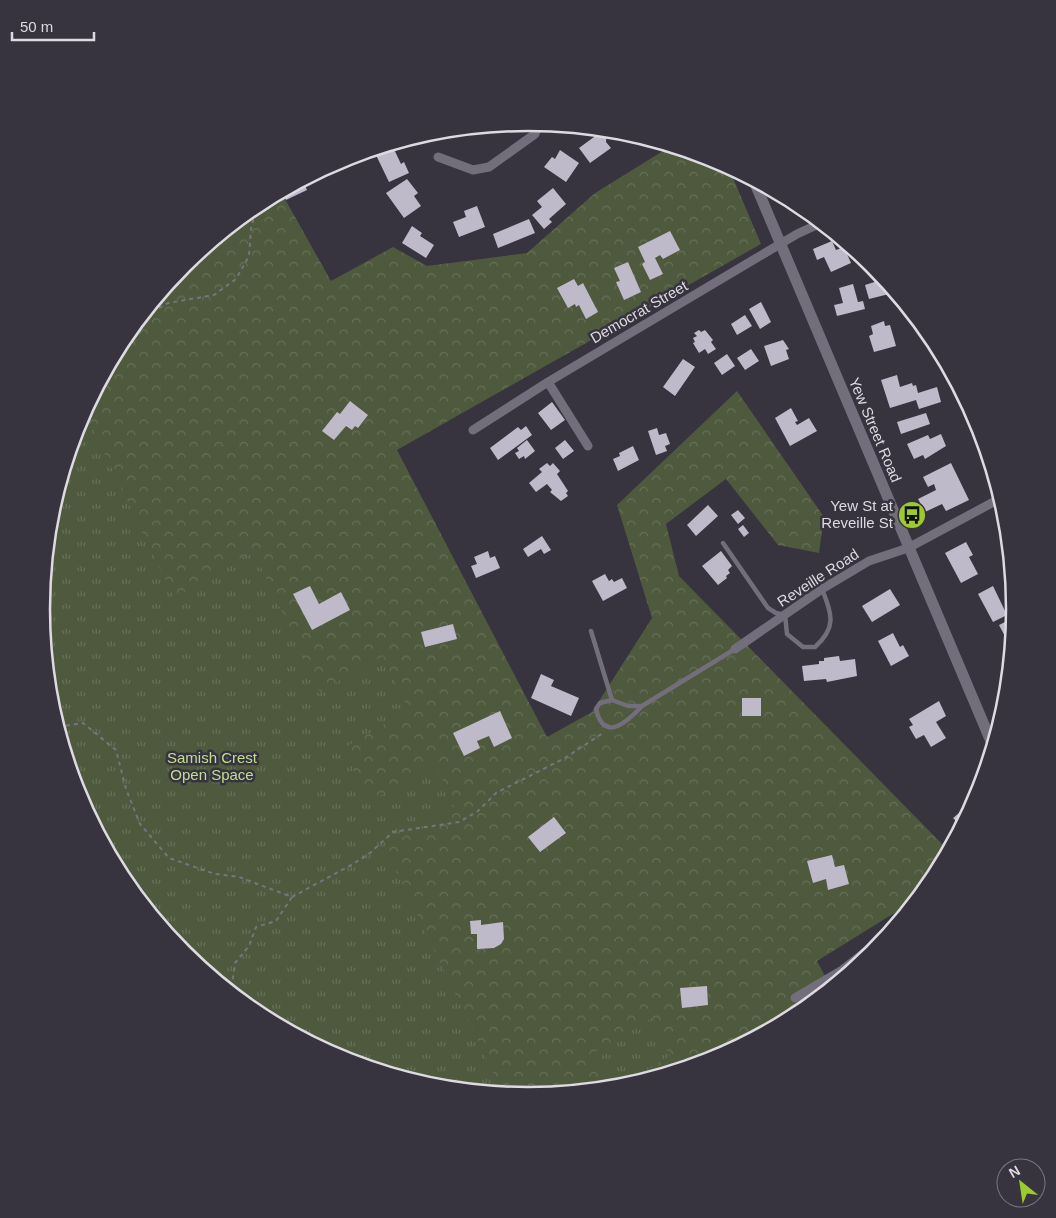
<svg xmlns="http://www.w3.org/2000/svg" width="1056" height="1218" font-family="Arial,sans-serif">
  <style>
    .forest { fill: url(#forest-crowns) }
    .park { fill: url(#park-tufts) }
    .building { fill: #bfbaca }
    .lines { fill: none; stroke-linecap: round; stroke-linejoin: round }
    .path { stroke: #77747e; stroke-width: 2; stroke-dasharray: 4 4; stroke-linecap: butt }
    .service { stroke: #736e7c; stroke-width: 4.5 }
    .minor { stroke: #736e7c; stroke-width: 9 }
    .tertiary { stroke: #736e7c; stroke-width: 11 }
    .labels { text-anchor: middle; stroke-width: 5; stroke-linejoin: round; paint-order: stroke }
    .street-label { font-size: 15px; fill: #dddae2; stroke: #37333f }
    .poi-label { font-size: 15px; fill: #dddae2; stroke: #37333f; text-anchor: end }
    .park-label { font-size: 15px; fill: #c2de93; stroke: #37333f }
    .rim { fill: none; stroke: #dddae2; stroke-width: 2.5 }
  </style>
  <defs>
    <pattern id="forest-crowns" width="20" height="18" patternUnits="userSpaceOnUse" patternTransform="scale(1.25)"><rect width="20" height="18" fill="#4e593d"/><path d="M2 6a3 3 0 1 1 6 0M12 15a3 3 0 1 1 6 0" fill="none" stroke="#677059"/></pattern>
    <pattern id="park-tufts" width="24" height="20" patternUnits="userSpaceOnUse" patternTransform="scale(1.25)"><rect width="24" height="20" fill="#4e593d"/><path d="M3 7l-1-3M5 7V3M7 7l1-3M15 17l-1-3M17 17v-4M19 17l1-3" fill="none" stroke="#677059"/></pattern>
  </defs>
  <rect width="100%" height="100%" fill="#37333f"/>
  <path class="forest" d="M 671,146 L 715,159 L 728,166 L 761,244 L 397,450 L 547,737 L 592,712 L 652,618 L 617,505 L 737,391 L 824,517 L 819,553 L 778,545 L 726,479 L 666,524 L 679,576 L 948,850 L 933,880 L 917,899 L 817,961 L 831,987 L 798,1014 L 714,1059 L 623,1086 L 528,1096 L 433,1086 L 341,1059 L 257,1014 L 184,953 L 123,879 L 78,795 L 51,704 L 41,609 L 51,514 L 78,422 L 123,338 L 184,265 L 258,204 L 281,192 L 331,281 L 393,247 L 427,266 L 527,253 L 595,193 Z"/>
  <path class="park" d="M 84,411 L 174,598 L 253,551 L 320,692 L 383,656 L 409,710 L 344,748 L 371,801 L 435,764 L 455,806 L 385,848 L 503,1093 L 433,1086 L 341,1059 L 257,1014 L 184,953 L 123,879 L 78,795 L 51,704 L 41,609 L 51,514 L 78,422 Z
    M 652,1018 L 670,1056 L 619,1087 L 611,1088 L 595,1052 Z"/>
  <path class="building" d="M 488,126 L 489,131 L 473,134 L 472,128 Z
    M 595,129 L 607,130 L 606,142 L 611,148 L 590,163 L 579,148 L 594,137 Z
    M 392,145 L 401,164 L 404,162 L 409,173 L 389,182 L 375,153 Z
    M 560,150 L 579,163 L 566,182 L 544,167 L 552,157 L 555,159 Z
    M 407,179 L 418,193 L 414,196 L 421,206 L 404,218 L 386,193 Z
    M 303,180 L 307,190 L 286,200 L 282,191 Z
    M 553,188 L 566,204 L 549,219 L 552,222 L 544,229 L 532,215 L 542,207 L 537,201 Z
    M 477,206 L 485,227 L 459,237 L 453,222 L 466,217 L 464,211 Z
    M 529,219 L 535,233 L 498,248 L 493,234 Z
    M 412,226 L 422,233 L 420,236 L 434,245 L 426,258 L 402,243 Z
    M 670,231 L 680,250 L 663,259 L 660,255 L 655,258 L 663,274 L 650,280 L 642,264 L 645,262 L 638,247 Z
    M 832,241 L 836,250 L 844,247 L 851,263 L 831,272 L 824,257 L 817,260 L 813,249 Z
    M 628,262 L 641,292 L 624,300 L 616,282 L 620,281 L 614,268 Z
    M 574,279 L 578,286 L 583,283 L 598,312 L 586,319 L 579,305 L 576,307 L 575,304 L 568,308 L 557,288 Z
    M 884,279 L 889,294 L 869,299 L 865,285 Z
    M 853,284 L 858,302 L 863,301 L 865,309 L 837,316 L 834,305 L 843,303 L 839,288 Z
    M 761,302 L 771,322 L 760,329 L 749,309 Z
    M 745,315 L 752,326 L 737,335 L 731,324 Z
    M 884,321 L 885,326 L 890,325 L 896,346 L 874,352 L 869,336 L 873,334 L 871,326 Z
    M 699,330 L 701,332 L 705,330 L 713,340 L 711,342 L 716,349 L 708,354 L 705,349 L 699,353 L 693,343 L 695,342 L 693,338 L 697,336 L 694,333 Z
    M 783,340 L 789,349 L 786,350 L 789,359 L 771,366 L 764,346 Z
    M 751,349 L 759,361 L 745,370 L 737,358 Z
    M 727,354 L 735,366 L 722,375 L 714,363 Z
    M 683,359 L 695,367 L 675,396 L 663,387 Z
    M 897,375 L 900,387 L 912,383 L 913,386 L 916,385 L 918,393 L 937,387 L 941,402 L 919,409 L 916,400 L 890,408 L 881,380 Z
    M 350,401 L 368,415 L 358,428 L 355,426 L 352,430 L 346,426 L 334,440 L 322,431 L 337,412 L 340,414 Z
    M 552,402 L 565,420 L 551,430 L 538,413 Z
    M 791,408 L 798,421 L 795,422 L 797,425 L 809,418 L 817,431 L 790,446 L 775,418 Z
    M 926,413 L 930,424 L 901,434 L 897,422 Z
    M 526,426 L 532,435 L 498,460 L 490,448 L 518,427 L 521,430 Z
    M 657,428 L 659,435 L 666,433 L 670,444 L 665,446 L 667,451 L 656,455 L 648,431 Z
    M 941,434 L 946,446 L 925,459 L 923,455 L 914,459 L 907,444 L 928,435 L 930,439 Z
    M 527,440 L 535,451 L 525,459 L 524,456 L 519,459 L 515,453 L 519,451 L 517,448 Z
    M 565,440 L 574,451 L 563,459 L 555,448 Z
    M 633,446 L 639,460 L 618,471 L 613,459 L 620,456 L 619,453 Z
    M 547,463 L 550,466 L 553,463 L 560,471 L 557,474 L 568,491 L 566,493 L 568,496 L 561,501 L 550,492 L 552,490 L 547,484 L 536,492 L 529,483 L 542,472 L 539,469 Z
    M 951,463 L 969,500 L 946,511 L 942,504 L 925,512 L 918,499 L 936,490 L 934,484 L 928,487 L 923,477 Z
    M 708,505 L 718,516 L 696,536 L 687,525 Z
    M 738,510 L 745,518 L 738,524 L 731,515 Z
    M 743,525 L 749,533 L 744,537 L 738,529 Z
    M 542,536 L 551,550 L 544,554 L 541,549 L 528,557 L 523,549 Z
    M 966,542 L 973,555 L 969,557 L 978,574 L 961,583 L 945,553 Z
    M 488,551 L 490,558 L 495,556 L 500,568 L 476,578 L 471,566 L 477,564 L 474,557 Z
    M 721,551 L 732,566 L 728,570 L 730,573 L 726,576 L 727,578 L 718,585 L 702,566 Z
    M 605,574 L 609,581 L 612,579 L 614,582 L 622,578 L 627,588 L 603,601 L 592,581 Z
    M 310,586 L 319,604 L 341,592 L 350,610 L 312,630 L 293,594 Z
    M 993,586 L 1007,615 L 993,622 L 978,594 Z
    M 890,589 L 900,605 L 872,622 L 862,606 Z
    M 1013,618 L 1014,620 L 1011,648 L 999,625 Z
    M 453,624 L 457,639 L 425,647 L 421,632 Z
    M 893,633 L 900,647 L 903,645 L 909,656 L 891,666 L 878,641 Z
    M 839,656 L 840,661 L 855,659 L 857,676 L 827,682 L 826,679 L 804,681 L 802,666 L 819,664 L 819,661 L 824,661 L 824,658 Z
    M 541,674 L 554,680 L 551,686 L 579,698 L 571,716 L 531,698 Z
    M 742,698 L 761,698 L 761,716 L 742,716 Z
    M 939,701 L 946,716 L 936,722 L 946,738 L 931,747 L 924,735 L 916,739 L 909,727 L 913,725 L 909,719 Z
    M 500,711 L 512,738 L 494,747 L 489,736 L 477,741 L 480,748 L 464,756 L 453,733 Z
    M 965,808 L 969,812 L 961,827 L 953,818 Z
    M 554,817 L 566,833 L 540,852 L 528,837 Z
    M 832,855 L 835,867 L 844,865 L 849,884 L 828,890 L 826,879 L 813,883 L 807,861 Z
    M 481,920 L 481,925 L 503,922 L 504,939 L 501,944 L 494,948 L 477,949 L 477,934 L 471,934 L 470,921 Z
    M 707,986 L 708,1005 L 682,1008 L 680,988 Z"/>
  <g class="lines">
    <path class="path" d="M 138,320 L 168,303 L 214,295 L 236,279 L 249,256 L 251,229 L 257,205
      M 58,727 L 83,723 L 116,750 L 126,789 L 140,824 L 169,858 L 215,874 L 239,877 L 292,897 L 353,864 L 370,853 L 393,832 L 459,822 L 478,811 L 496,793 L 565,758 L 603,733
      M 241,1001 L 232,984 L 235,963 L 249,946 L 256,927 L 276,921 L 292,897"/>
    <path class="service" d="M 723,543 L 768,608 L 776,613 L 785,615 L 787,634 L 803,647 L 815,647 C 837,627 832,615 822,589
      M 591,631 L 612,700 L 628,706 L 642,706 L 735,649
      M 612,700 L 600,703 L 596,709 C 604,744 628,721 642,706"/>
    <path class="minor" d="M 438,157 L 473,170 L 489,167 L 535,134 L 539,123
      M 548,382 L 588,446
      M 473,430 L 548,382 L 797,234 L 821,223
      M 735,649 L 822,589 L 869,561 L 908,548 L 1001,498
      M 795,998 L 841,971 L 888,934"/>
    <path class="tertiary" d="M 754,181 L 993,746"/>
  </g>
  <defs>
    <symbol id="bus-disc" viewBox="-11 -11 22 22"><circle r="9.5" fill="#9dca2f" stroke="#37333f"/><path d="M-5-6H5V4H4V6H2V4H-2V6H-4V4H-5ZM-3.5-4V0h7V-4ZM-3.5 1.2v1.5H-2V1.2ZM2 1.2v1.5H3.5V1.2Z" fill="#111"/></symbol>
  </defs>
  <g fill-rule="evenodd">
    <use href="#bus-disc" x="896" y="499" width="32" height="32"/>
  </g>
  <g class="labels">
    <g class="street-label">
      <text transform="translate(639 312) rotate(-30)" y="5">Democrat Street</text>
      <text transform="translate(875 430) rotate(67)" y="5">Yew Street Road</text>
      <text transform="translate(818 578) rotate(-33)" y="5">Reveille Road</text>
    </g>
    <g class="poi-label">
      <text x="893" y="511">Yew St at<tspan x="893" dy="17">Reveille St</tspan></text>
    </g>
    <g class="park-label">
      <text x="212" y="763">Samish Crest<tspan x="212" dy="17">Open Space</tspan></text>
    </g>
  </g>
  <path d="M0 0H1056V1218H0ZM50 609a478 478 0 1 1 956 0a478 478 0 1 1-956 0Z" fill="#37333f" fill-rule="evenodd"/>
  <path class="rim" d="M50 609a478 478 0 1 1 956 0a478 478 0 1 1-956 0Z"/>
  <g transform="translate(1021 1183) rotate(330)"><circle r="24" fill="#37333f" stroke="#797680"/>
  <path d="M0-4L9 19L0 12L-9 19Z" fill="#9dca2f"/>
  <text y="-8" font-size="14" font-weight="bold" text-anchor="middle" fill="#dddae2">N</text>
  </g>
  <path d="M12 32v8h82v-8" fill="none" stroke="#dddae2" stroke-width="2.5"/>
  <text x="20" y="32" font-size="15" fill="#dddae2" stroke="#37333f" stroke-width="4" paint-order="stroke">50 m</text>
</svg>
